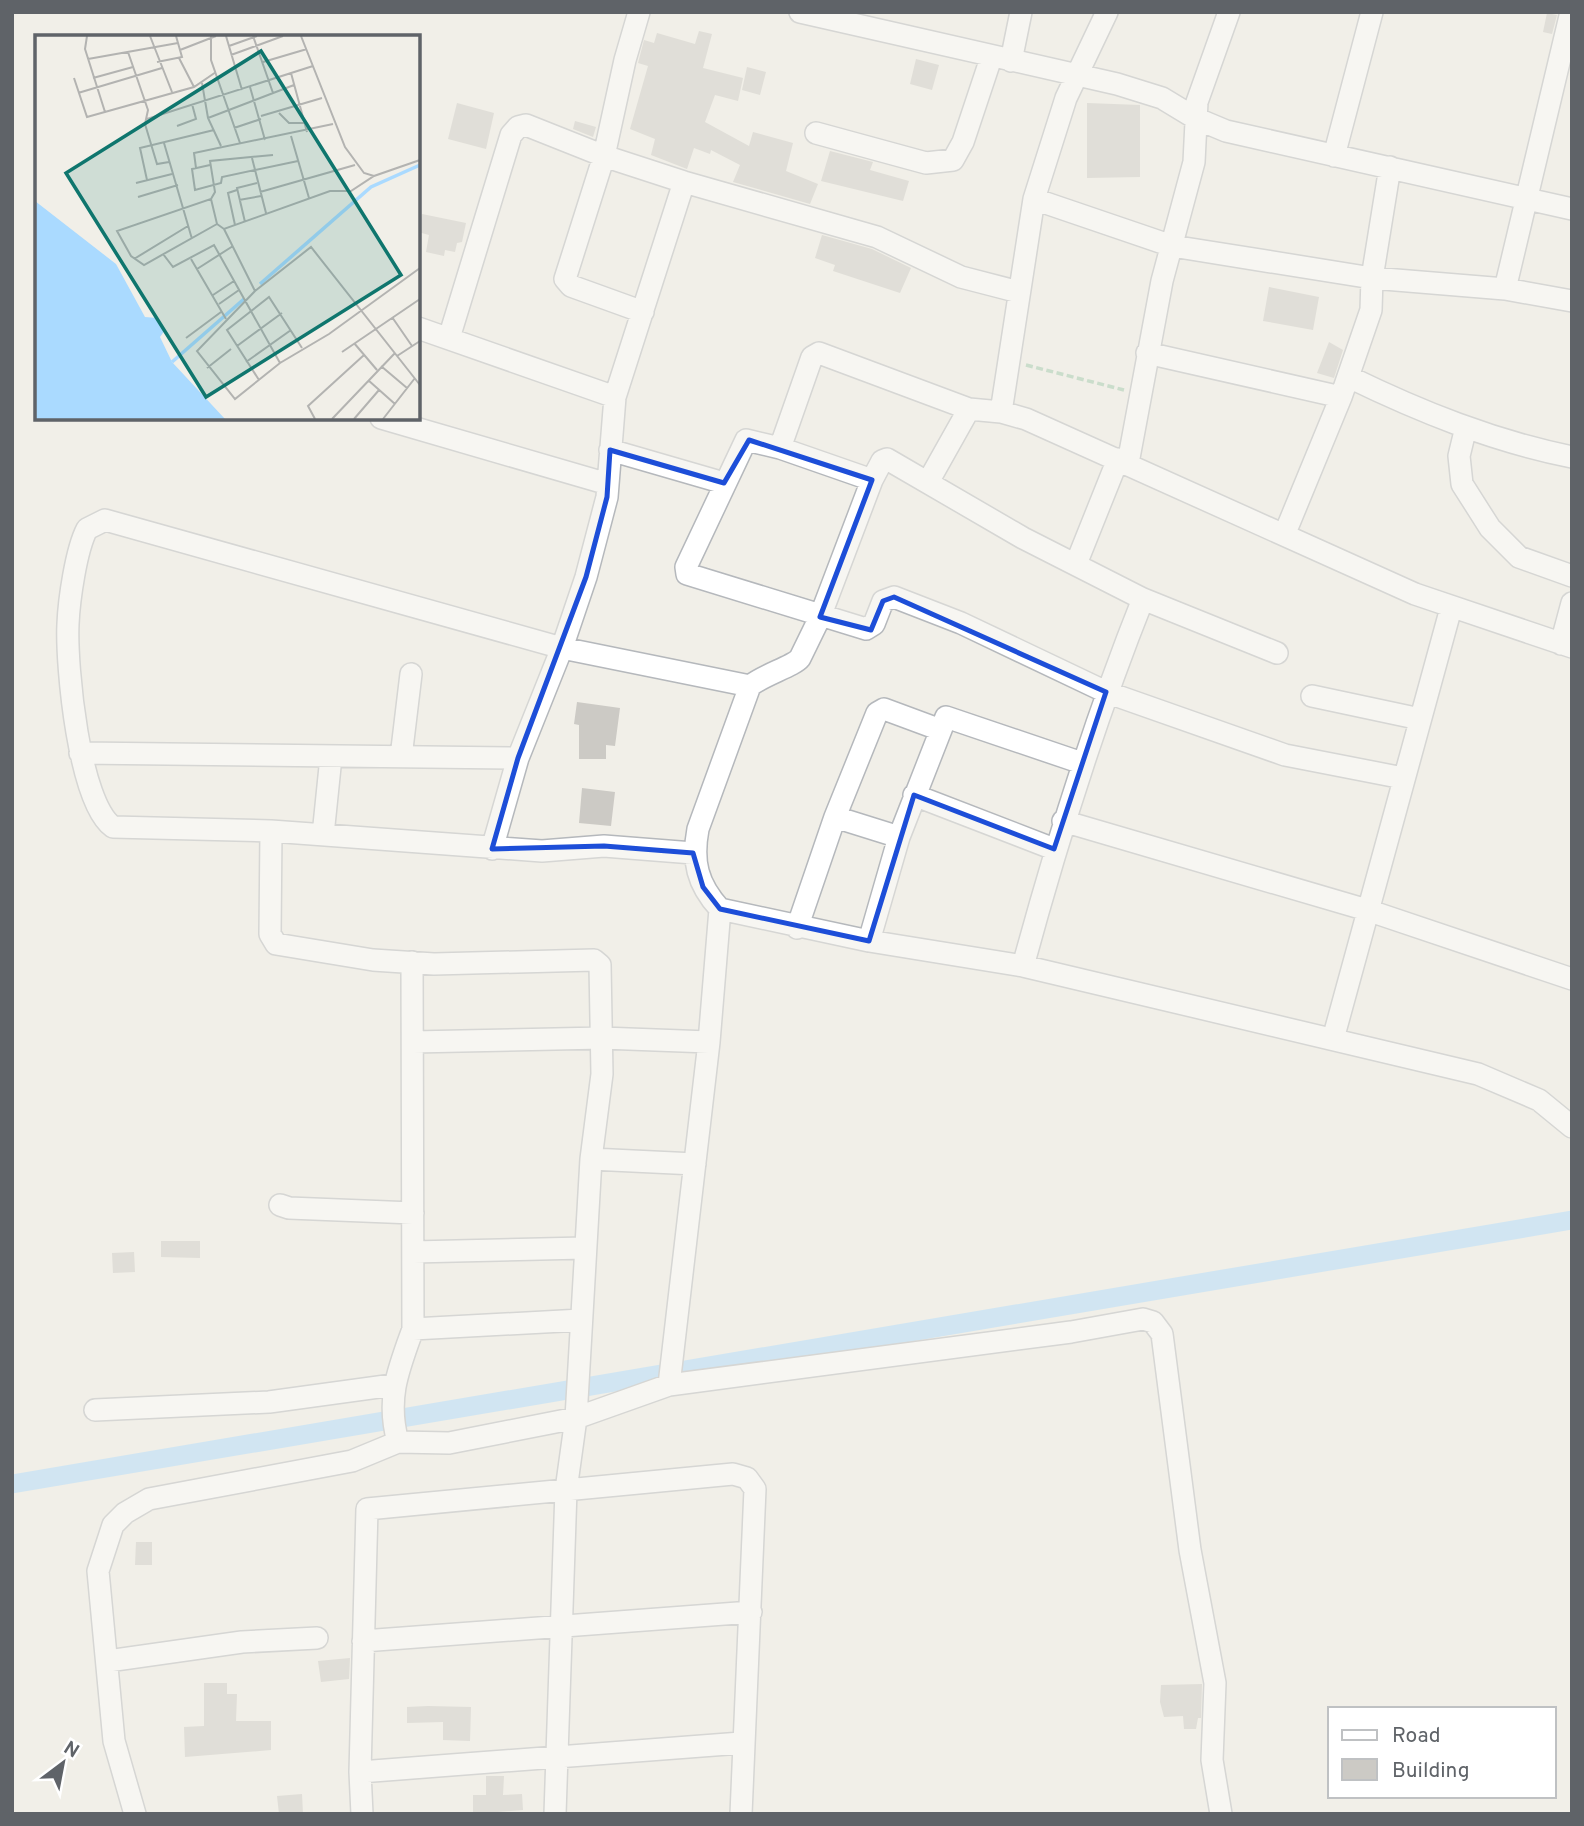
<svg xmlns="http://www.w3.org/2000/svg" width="1584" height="1826" font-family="Overpass,sans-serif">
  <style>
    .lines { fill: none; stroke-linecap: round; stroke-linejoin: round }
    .canal { stroke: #aadaff; stroke-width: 19 }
    .building { fill: #cccac5 }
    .minor-casing { stroke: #b5b8bc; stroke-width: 24 }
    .path { stroke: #9cc7a9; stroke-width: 3.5; stroke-dasharray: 7 3.5; stroke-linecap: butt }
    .minor { stroke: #fff; stroke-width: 21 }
    .marked { fill: none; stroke: #1d4ed8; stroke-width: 5; stroke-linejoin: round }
    .inset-river { fill: none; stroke: #aadaff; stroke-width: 3.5 }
    .inset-road { fill: none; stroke: #b3b3b1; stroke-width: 2 }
    .view { fill: #0f766e; fill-opacity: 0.15; stroke: #0f766e; stroke-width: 3.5 }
    .inset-edge { fill: none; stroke: #5f6368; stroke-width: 3.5 }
  </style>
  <rect width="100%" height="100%" fill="#f1efe8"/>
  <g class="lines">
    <path class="canal" d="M 12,1484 L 1572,1220"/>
  </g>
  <path class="building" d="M 1547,13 L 1557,15 L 1552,34 L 1543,32 Z
    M 699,31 L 712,34 L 703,68 L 743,78 L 738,101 L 715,95 L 705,122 L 749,146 L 753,132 L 793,143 L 786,171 L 818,184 L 810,204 L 733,182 L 740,165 L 711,150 L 710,154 L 694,148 L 687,169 L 651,155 L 655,139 L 630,129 L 648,66 L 638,63 L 644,40 L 654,43 L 657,33 L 695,44 Z
    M 916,59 L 939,65 L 932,90 L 910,84 Z
    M 747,67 L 766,72 L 760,95 L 742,90 Z
    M 457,103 L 494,113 L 486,149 L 448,139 Z
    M 1087,103 L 1140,105 L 1140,177 L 1087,178 Z
    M 575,121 L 596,127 L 593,137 L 573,129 Z
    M 830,151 L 873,162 L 870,170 L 909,181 L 903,201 L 821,181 Z
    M 422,214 L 466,223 L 462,242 L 457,243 L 455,252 L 445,250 L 444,256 L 426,252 L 429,235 L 418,232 Z
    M 822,235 L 872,249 L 911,268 L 900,293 L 833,271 L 835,265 L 815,258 Z
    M 1269,287 L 1319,297 L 1313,330 L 1263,321 Z
    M 1329,342 L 1343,350 L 1334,378 L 1317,373 Z
    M 577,702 L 620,708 L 615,746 L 606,745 L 606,759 L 579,759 L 579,725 L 574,724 Z
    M 582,788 L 615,792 L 611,826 L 579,823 Z
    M 161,1241 L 200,1241 L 200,1258 L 161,1257 Z
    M 134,1252 L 135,1272 L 113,1273 L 112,1253 Z
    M 136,1542 L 152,1542 L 152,1565 L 135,1565 Z
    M 350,1658 L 349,1679 L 321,1682 L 318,1661 Z
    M 204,1683 L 227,1683 L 227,1694 L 237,1694 L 236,1721 L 271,1721 L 271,1750 L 185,1757 L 184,1727 L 204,1726 Z
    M 1202,1684 L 1201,1718 L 1198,1718 L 1196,1729 L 1184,1729 L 1183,1716 L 1164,1717 L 1160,1702 L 1161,1685 Z
    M 428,1706 L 471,1707 L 470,1741 L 443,1740 L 443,1722 L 407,1723 L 407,1707 Z
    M 486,1776 L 504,1776 L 503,1795 L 522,1794 L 523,1810 L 473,1814 L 473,1795 L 486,1795 Z
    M 302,1794 L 303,1814 L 279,1814 L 277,1796 Z"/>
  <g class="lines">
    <defs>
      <path id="minor" d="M 639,12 L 625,60 L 604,156 L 565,279 L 571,286 L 643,312
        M 800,12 L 1117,84 L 1162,98 L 1195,118 L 1226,131 L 1572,209
        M 1011,61 L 1021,12
        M 816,133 L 926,163 L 953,160 L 963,142 L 991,58
        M 1334,156 L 1372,12
        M 1034,199 L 1172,246 L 1372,278 L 1505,289 L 1572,301
        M 1505,289 L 1571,12
        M 418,328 L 615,397
        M 449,338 L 511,135 L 518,127 L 526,125 L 604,156 L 684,182 L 877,237 L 961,277 L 1019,292
        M 1147,353 L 1341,397
        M 1349,377 C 1421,412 1493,441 1572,457
        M 1001,412 L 1034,199 L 1066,98 L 1107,12
        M 381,418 L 608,484
        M 1466,427 L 1459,456 L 1462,484 L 1490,528 L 1519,557 L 1572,576
        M 780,448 L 812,357 L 819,353 L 969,409 L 1001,412 L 1026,419 L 1415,594 L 1572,647
        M 610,450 L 724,483
        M 1128,463 L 1162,281 L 1194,162 L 1197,102 L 1229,12
        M 872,480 L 780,448 L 746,440 L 686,567 L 687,574 L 866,629 L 874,624 L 883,601 L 894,597 L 961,623 L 1106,692 L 1285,755 L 1403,778
        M 928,482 L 969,409
        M 1285,533 L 1341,397 L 1371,310 L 1372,278 L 1390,167
        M 1076,564 L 1118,459
        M 1561,644 L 1572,603
        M 750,686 L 698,829 C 692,861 697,884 720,909 L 869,941 L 1023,966 L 1478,1074 L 1539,1100 L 1572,1127
        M 1312,696 L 1420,719
        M 80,753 L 518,758
        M 401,757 L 411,674
        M 914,795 L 1054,849
        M 835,817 L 899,837
        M 1063,821 L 1367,910 L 1572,979
        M 271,831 L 270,934 L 276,944 L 373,960 L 434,964 L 594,960 L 600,965 L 602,1074 L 591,1159 L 576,1418 L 566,1490 L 555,1814
        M 323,835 L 331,757
        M 492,849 L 518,758 L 562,648 L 586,577 L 607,497 L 615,397 L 684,182
        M 693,853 L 604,846 L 542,851 L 271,831 L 113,827 C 79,803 66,666 68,624 C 69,600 76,550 87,529 L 105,520 L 562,648 L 750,686 C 763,675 794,666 800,658 L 820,617 L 872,480 L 882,461 L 887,459 L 1023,538 L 1143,599 L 1277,653
        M 797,928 L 835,817 L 877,713 L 884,709 L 938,729
        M 869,941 L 899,837 L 946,717 L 1082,763
        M 1023,966 C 1057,841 1095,719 1143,599
        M 1333,1039 L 1451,608
        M 413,1042 L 602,1038 L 709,1042
        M 591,1159 L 695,1164
        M 280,1205 L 289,1208 L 413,1213
        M 413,1252 L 584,1248
        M 413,1329 L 581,1320
        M 669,1385 L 1071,1332 L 1143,1319 L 1153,1322 L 1162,1334 L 1190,1550 L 1215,1683 L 1212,1760 L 1221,1814
        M 95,1410 L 269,1402 L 393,1385
        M 398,1442 C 386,1399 398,1370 413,1329 L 412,962
        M 363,1641 L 751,1612
        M 108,1661 L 242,1642 L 317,1638
        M 360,1772 L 741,1743
        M 135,1814 L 114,1741 L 98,1571 L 113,1525 L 125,1513 L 149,1499 L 352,1461 L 398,1442 L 449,1443 L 576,1418 L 669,1385 L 709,1042 L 720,909
        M 362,1814 L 360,1772 L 367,1509 L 733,1474 L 747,1478 L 755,1489 L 741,1814"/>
    </defs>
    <use href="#minor" class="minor-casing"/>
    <path class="path" d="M 1026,365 L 1124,390"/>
    <use href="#minor" class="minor"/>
  </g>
  <path d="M0 0H1584V1826H0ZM 749,440 L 872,480 L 820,617 L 871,630 L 883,601 L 894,597 L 1106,692 L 1054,849 L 914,795 L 869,941 L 720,909 L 703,887 L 693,853 L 604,846 L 492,849 L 518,758 L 586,577 L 607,497 L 610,450 L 724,483 Z" fill="#f1efe8" fill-opacity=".55" fill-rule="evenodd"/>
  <path class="marked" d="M 749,440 L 872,480 L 820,617 L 871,630 L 883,601 L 894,597 L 1106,692 L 1054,849 L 914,795 L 869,941 L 720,909 L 703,887 L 693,853 L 604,846 L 492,849 L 518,758 L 586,577 L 607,497 L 610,450 L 724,483 Z"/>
  <g transform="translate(35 35)">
    <rect width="385" height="385" fill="#f1efe8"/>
    <path d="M 0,166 L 81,229 L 110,282 L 122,283 L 130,295 L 125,302 L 137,327 L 190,384 L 0,384 Z" fill="#aadaff"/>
    <path class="inset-river" d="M 225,249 L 336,152 L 385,130M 137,327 L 209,264"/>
    <path class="inset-road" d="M 52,1 L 50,14 L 70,77M 115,1 L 137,57M 176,1 L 176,25 L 205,108M 191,1 L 207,55M 218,1 L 238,58M 266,1 L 310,112 L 329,138 L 339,141M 194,11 L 222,1M 145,15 L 181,1M 93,17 L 113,75 L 110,89 L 122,129 L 134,127M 196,20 L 248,1M 144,23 L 159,52M 53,24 L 143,8M 122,27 L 147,22 L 141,1M 228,27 L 272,14M 256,38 L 272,97M 39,43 L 52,82 L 159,52 L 181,37M 58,43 L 98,32M 167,48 L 173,83 L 186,111M 215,52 L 230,105M 43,58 L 127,33M 244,78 L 254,88 L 269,88M 226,81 L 287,63M 173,83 L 259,50M 112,84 L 278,31M 142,91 L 161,84 L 157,69M 199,93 L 226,84M 256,101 L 274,163M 129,108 L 157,204M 217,123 L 231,178M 175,130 L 157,134 L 160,155 L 186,148 L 187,142 L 263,126M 161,133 L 159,118 L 298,89M 112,145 L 105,113 L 179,95M 101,148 L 137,139M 225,157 L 320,130M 103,162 L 143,150M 176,164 L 182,189 L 189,194 L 295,156 L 316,156 L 339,141 L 385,125M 204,165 L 226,161M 210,187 L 202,153 L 222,148M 182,189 L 109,230 L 96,221 L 82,196 L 176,164 L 180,157 L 175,126 L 238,120M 200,190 L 193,158 L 202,155M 189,194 L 220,256 L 162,316 L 200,364 L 245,328 L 294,299 L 385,233M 128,219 L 138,232 L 179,210 L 245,328M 99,224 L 153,191M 156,224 L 191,284M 162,234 L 198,211M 220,256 L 276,212 L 385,350M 178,260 L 199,246M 184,269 L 204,255M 357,282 L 377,311M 151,303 L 186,277M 319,308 L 342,335M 202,311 L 247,278M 307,317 L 385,264M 362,321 L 385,306M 211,327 L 256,295M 346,331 L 372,353M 172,333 L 196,314M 224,345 L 192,295 L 234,262 L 267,313M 333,345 L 360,369M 280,384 L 273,371 L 329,320M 297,384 L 360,318M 319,384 L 344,355M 348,384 L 380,343"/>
    <path class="view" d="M 226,16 L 366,240 L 171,362 L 31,138 Z"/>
    <rect width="385" height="385" class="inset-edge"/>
  </g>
  <rect width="1584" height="1826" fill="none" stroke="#5f6368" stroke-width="28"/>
  <rect x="1328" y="1707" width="228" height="91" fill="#ffffff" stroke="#bfc1c3" stroke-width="2"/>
  <rect x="1342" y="1730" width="35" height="10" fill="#ffffff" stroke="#bfc1c3" stroke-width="2"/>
  <text x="1392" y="1742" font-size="21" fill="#5f6368">Road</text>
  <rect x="1342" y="1759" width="35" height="21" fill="#cccac5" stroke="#bfc1c3" stroke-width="2"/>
  <text x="1392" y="1777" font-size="21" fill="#5f6368">Building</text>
  <g transform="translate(63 1763) rotate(32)" stroke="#ffffff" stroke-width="5" paint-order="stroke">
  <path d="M0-5L12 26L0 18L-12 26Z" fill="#5f6368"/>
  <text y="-10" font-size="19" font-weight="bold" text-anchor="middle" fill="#5f6368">N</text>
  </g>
</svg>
